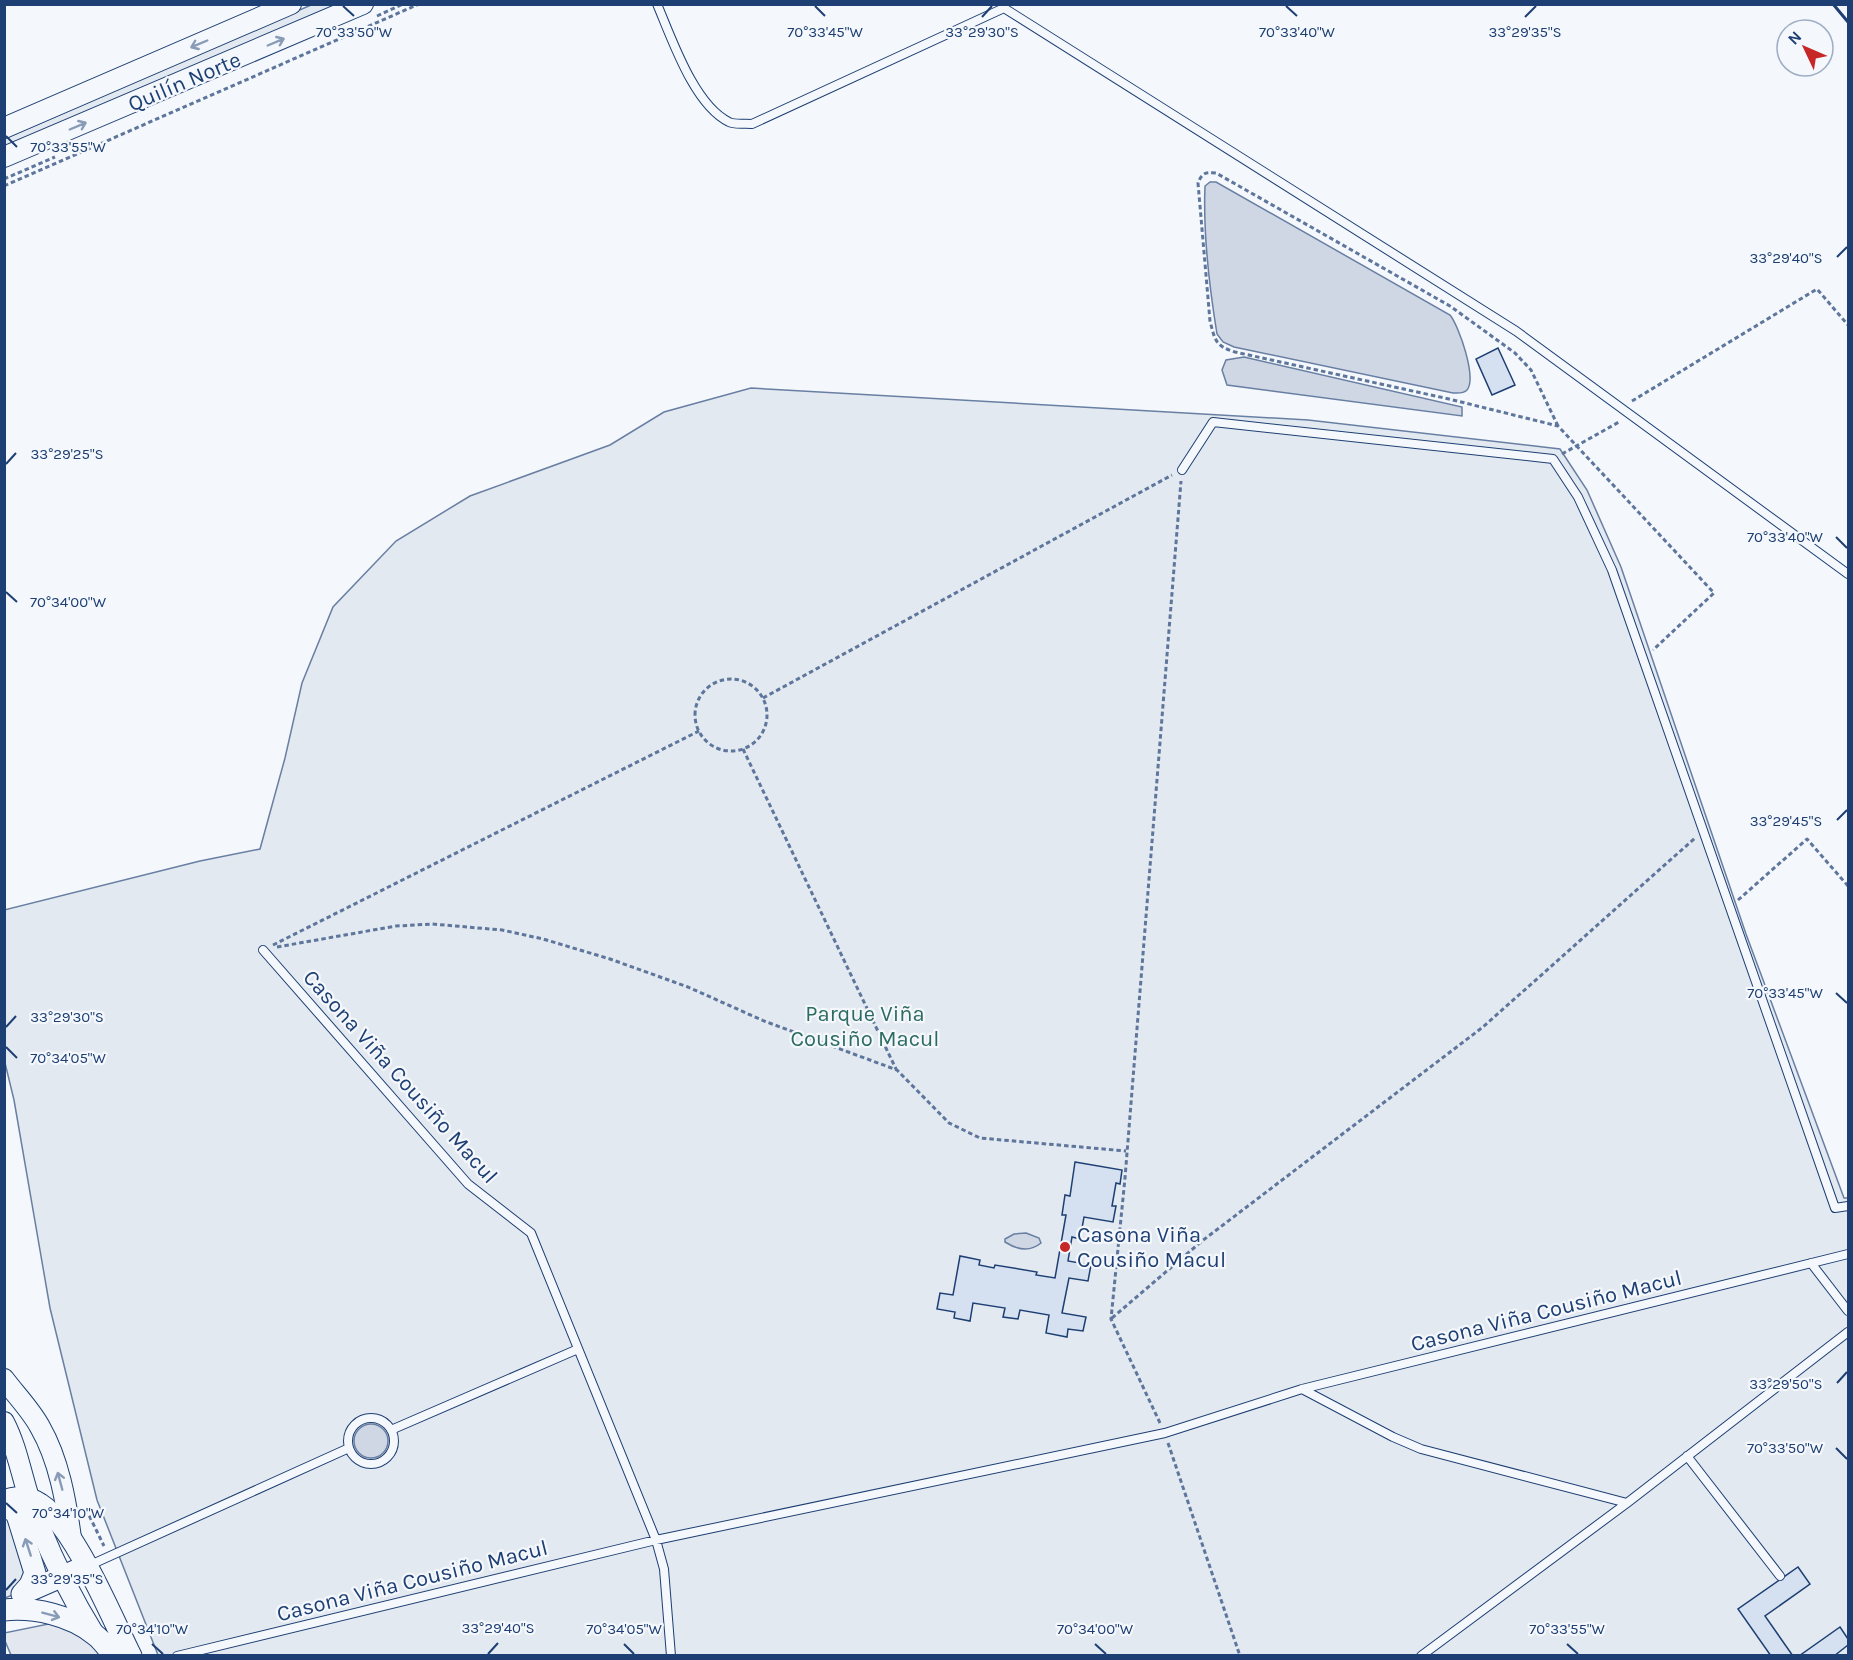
<svg xmlns="http://www.w3.org/2000/svg" width="1853" height="1660" font-family="Karla,sans-serif">
  <style>
    .green { fill: #e3e9f0; stroke: #687fa3; stroke-width: 1.5 }
    .parking { fill: #e3e8f0; stroke: #687fa3; stroke-width: 1.5 }
    .water { fill: #cfd7e4; stroke: #687fa3; stroke-width: 1.5 }
    .building { fill: #d5e0f0; stroke: #1d3f73; stroke-width: 1.5 }
    .lines { fill: none; stroke-linecap: round; stroke-linejoin: round }
    .service-casing { stroke: #1d3f73; stroke-width: 10 }
    .tertiary-casing { stroke: #1d3f73; stroke-width: 22 }
    .secondary-casing { stroke: #1d3f73; stroke-width: 23 }
    .path { stroke: #5e769c; stroke-width: 3; stroke-dasharray: 4.5 3; stroke-linecap: butt }
    .service { stroke: #f4f7fb; stroke-width: 8 }
    .tertiary { stroke: #f4f7fb; stroke-width: 20 }
    .secondary { stroke: #f4f7fb; stroke-width: 21 }
    .wall { stroke: #1d3f73; stroke-width: 3 }
    .oneway { stroke: #889bb7 }
    .ticks { fill: none; stroke: #1d3f73; stroke-width: 2 }
    .poi-dot { fill: #c62828; stroke: #f4f7fb; stroke-width: 2 }
    .labels { text-anchor: middle; stroke-width: 4.5; stroke-linejoin: round; paint-order: stroke }
    .street-label { font-size: 22px; fill: #1d3f73; stroke: #f4f7fb }
    .park-label { font-size: 22px; fill: #2c6c60; stroke: #f4f7fb }
    .poi-label { font-size: 22px; fill: #1d3f73; stroke: #f4f7fb; text-anchor: start }
    .ticks-label { font-size: 15px; text-anchor: middle; fill: #1d3f73; stroke: #f4f7fb; stroke-width: 4.5; stroke-linejoin: round; paint-order: stroke }
  </style>
  <rect width="100%" height="100%" fill="#f4f7fb"/>
  <path class="green" d="M 311,5 L 343,5 L 5,152 L 4,139 Z
    M 751,388 L 1308,420 L 1560,449 L 1587,490 L 1621,567 L 1746,934 L 1844,1198 L 1848,1198 L 1848,1655 L 158,1655 L 97,1500 L 50,1308 L 14,1100 L 5,1063 L 4,910 L 200,861 L 260,849 L 285,758 L 302,683 L 333,607 L 396,541 L 470,496 L 610,445 L 664,412 Z
    M 4,1515 L 9,1515 L 28,1582 L 15,1594 L 5,1598 Z"/>
  <path class="parking" d="M 63,1621 L 112,1655 L 11,1655 L 5,1641 L 4,1633 Z"/>
  <path class="water" d="M 1210,182 L 1216,182 L 1450,315 C 1459,326 1477,378 1467,390 C 1463,394 1458,393 1453,393 L 1234,347 L 1223,342 L 1217,334 C 1209,285 1203,235 1205,186 Z
    M 1244,357 L 1462,407 L 1462,416 L 1227,385 L 1222,370 L 1226,360 Z
    M 1026,1233 L 1039,1238 L 1041,1243 C 1029,1253 1016,1249 1005,1242 L 1005,1239 L 1014,1234 Z
    M354 1441a17 17 0 1 1 34 0a17 17 0 1 1-34 0Z"/>
  <path class="building" d="M 1498,348 L 1515,385 L 1492,395 L 1476,359 Z
    M 1075,1162 L 1122,1170 L 1120,1184 L 1116,1183 L 1112,1206 L 1116,1206 L 1113,1222 L 1084,1217 L 1080,1239 L 1072,1237 L 1068,1261 L 1091,1265 L 1088,1281 L 1069,1278 L 1062,1313 L 1086,1317 L 1083,1331 L 1068,1329 L 1067,1337 L 1046,1333 L 1049,1315 L 1020,1310 L 1018,1319 L 1003,1317 L 1005,1308 L 973,1303 L 970,1321 L 954,1318 L 955,1312 L 937,1309 L 940,1293 L 953,1295 L 960,1256 L 980,1260 L 979,1265 L 994,1268 L 995,1265 L 1037,1272 L 1036,1275 L 1055,1278 L 1066,1215 L 1062,1215 L 1065,1195 L 1070,1196 Z
    M 1798,1567 L 1810,1584 L 1765,1616 L 1793,1656 L 1771,1656 L 1738,1609 Z
    M 1840,1627 L 1848,1639 L 1848,1645 L 1834,1656 L 1799,1656 Z"/>
  <g class="lines">
    <defs>
      <path id="service" d="M 657,4 C 672,39 694,105 729,122 C 734,125 745,123 752,124 L 1004,8 L 1516,331 L 1848,574
        M 1182,470 L 1213,422 L 1553,459 L 1578,497 L 1612,570 L 1835,1208 L 1848,1206
        M 263,950 L 468,1184 L 531,1233 L 656,1540 L 664,1569 L 671,1656
        M 1811,1263 L 1848,1311
        M 1302,1389 L 1393,1437 L 1421,1449 L 1627,1503 L 1848,1332
        M348 1441a23 23 0 1 1 46 0a23 23 0 1 1-46 0Z
        M 391,1430 L 578,1349
        M 1687,1456 L 1780,1576
        M 88,1566 L 349,1448
        M 177,1656 L 656,1540 L 1165,1433 L 1302,1389 L 1848,1254
        M 1421,1656 L 1627,1503"/>
      <path id="tertiary" d="M 4,128 L 291,4
        M 4,157 L 363,4
        M 4,1379 C 16,1395 31,1410 40,1427 C 59,1460 66,1501 71,1538
        M 4,1422 C 17,1447 21,1474 30,1501 C 47,1548 68,1592 94,1634"/>
      <path id="secondary" d="M 4,1501 C 16,1496 30,1497 40,1504 C 74,1525 112,1618 131,1656
        M 4,1505 L 16,1513 L 18,1518 L 35,1573 L 30,1585 L 23,1593
        M 22,1594 L 86,1566
        M 4,1610 C 34,1607 71,1615 95,1635 C 102,1640 108,1649 114,1656"/>
    </defs>
    <use href="#service" class="service-casing"/>
    <use href="#tertiary" class="tertiary-casing"/>
    <use href="#secondary" class="secondary-casing"/>
    <path class="path" d="M 377,16 L 403,4
      M 4,179 L 55,157
      M 4,186 L 419,4
      M 1632,401 L 1817,289 L 1848,325
      M 1558,426 L 1531,370 L 1515,353 L 1450,306 L 1216,173 C 1205,172 1202,173 1198,183 L 1210,321 C 1215,340 1215,346 1235,352 L 1449,399 L 1558,426 L 1714,593 L 1653,650
      M 1562,454 L 1619,422
      M695 715a36 36 0 1 1 72 0a36 36 0 1 1-72 0Z
      M 763,698 L 1172,475
      M 743,749 L 896,1069
      M 1738,900 L 1807,839 L 1848,886
      M 273,945 L 699,731
      M 277,947 L 396,926 L 432,924 L 502,930 L 543,939 L 610,959 L 688,987 L 764,1021 L 897,1070 L 949,1123 L 980,1138 L 1126,1151
      M 1112,1318 L 1202,1241 L 1483,1027 L 1695,838
      M 1160,1423 L 1111,1319 L 1125,1178 L 1181,481
      M 1168,1443 L 1240,1656
      M 86,1509 L 104,1546"/>
    <use href="#service" class="service"/>
    <use href="#tertiary" class="tertiary"/>
    <use href="#secondary" class="secondary"/>
    <path class="wall" d="M 1833,4 L 1848,22"/>
  </g>
  <defs><path id="oneway-shaft" d="M-6 0H5M1.5-3L5.5 0L1.5 3" fill="none" stroke-width="1.6" stroke-linecap="round" stroke-linejoin="round" transform="scale(1.5)"/></defs>
  <g class="oneway">
    <use href="#oneway-shaft" transform="translate(276 42) rotate(-23)"/>
    <use href="#oneway-shaft" transform="translate(199 44) rotate(157)"/>
    <use href="#oneway-shaft" transform="translate(78 126) rotate(-23)"/>
    <use href="#oneway-shaft" transform="translate(60 1481) rotate(-105)"/>
    <use href="#oneway-shaft" transform="translate(28 1547) rotate(-108)"/>
    <use href="#oneway-shaft" transform="translate(51 1615) rotate(15)"/>
  </g>
  <path class="ticks" d="M 343,6 L 354,16M 815,6 L 825,16M 1286,6 L 1297,16M 982,17 L 992,6M 1525,17 L 1536,6M 6,136 L 17,147M 1837,257 L 1847,247M 6,464 L 16,453M 1836,537 L 1847,548M 6,592 L 17,602M 1837,820 L 1847,810M 1836,993 L 1847,1003M 6,1027 L 16,1016M 6,1047 L 17,1058M 1837,1383 L 1847,1372M 1836,1448 L 1847,1459M 6,1503 L 17,1513M 6,1590 L 16,1579M 152,1644 L 163,1654M 624,1644 L 634,1654M 1095,1644 L 1106,1654M 1567,1644 L 1578,1654M 488,1654 L 498,1643"/>
  <circle class="poi-dot" cx="1065" cy="1247" r="6"/>
  <g class="labels">
    <g class="street-label">
      <text transform="translate(184 81) rotate(-23)" y="8">Quilín Norte</text>
      <text transform="translate(401 1076) rotate(48)" y="8">Casona Viña Cousiño Macul</text>
      <text transform="translate(1546 1310) rotate(-14)" y="8">Casona Viña Cousiño Macul</text>
      <text transform="translate(412 1580) rotate(-14)" y="8">Casona Viña Cousiño Macul</text>
    </g>
    <g class="park-label">
      <text x="865" y="1021">Parque Viña<tspan x="865" dy="25">Cousiño Macul</tspan></text>
    </g>
    <g class="poi-label">
      <text x="1077" y="1242">Casona Viña<tspan x="1077" dy="25">Cousiño Macul</tspan></text>
    </g>
  </g>
  <g class="ticks-label">
    <text x="354" y="37">70°33'50"W</text>
    <text x="825" y="37">70°33'45"W</text>
    <text x="1297" y="37">70°33'40"W</text>
    <text x="982" y="37">33°29'30"S</text>
    <text x="1525" y="37">33°29'35"S</text>
    <text x="68" y="152">70°33'55"W</text>
    <text x="1786" y="263">33°29'40"S</text>
    <text x="67" y="459">33°29'25"S</text>
    <text x="1785" y="542">70°33'40"W</text>
    <text x="68" y="607">70°34'00"W</text>
    <text x="1786" y="826">33°29'45"S</text>
    <text x="1785" y="998">70°33'45"W</text>
    <text x="67" y="1022">33°29'30"S</text>
    <text x="68" y="1063">70°34'05"W</text>
    <text x="1786" y="1389">33°29'50"S</text>
    <text x="1785" y="1453">70°33'50"W</text>
    <text x="68" y="1518">70°34'10"W</text>
    <text x="67" y="1584">33°29'35"S</text>
    <text x="498" y="1633">33°29'40"S</text>
    <text x="152" y="1634">70°34'10"W</text>
    <text x="624" y="1634">70°34'05"W</text>
    <text x="1095" y="1634">70°34'00"W</text>
    <text x="1567" y="1634">70°33'55"W</text>
  </g>
  <rect width="1853" height="1660" fill="none" stroke="#1d3f73" stroke-width="12"/>
  <g transform="translate(1805 48) rotate(314)"><circle r="28" fill="#f4f7fb" stroke="#9eadc5" stroke-width="1.5"/>
  <path d="M0-4.5L10 22L0 15L-10 22Z" fill="#c62828"/>
  <text y="-9" font-size="16" font-weight="bold" text-anchor="middle" fill="#1d3f73">N</text>
  </g>
</svg>
